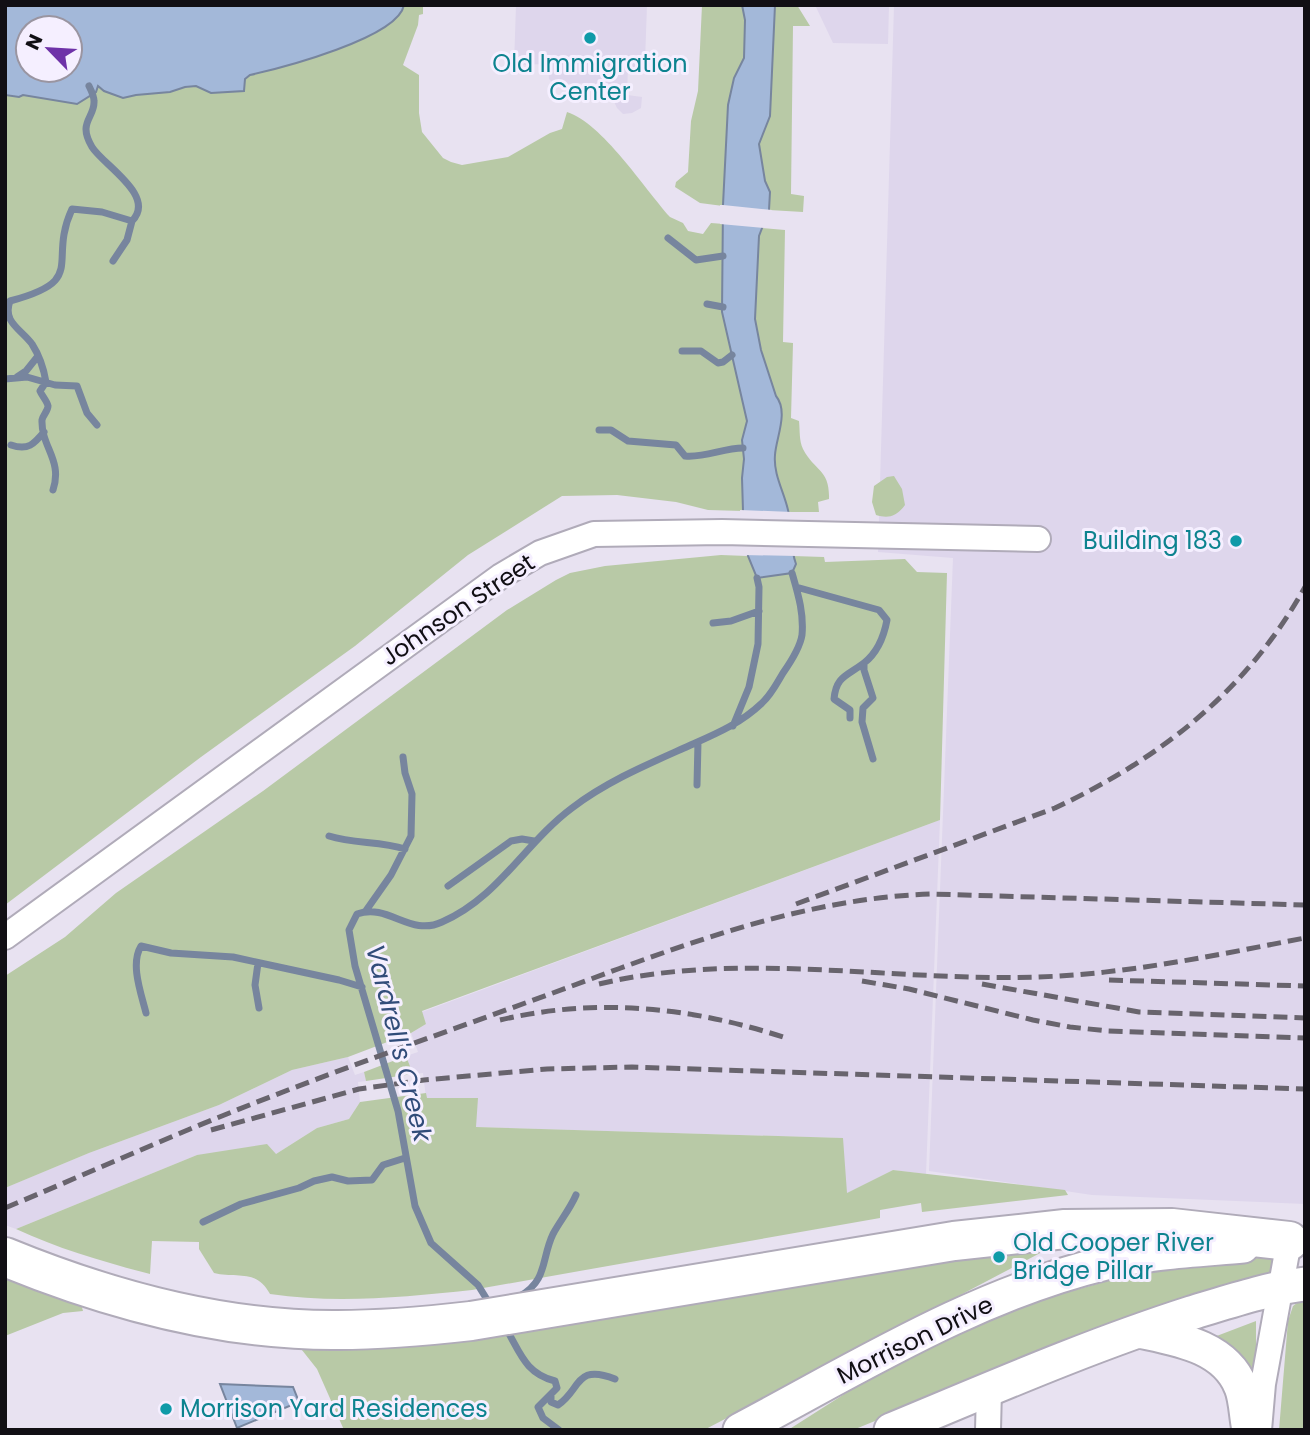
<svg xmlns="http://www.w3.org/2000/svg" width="1310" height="1435" font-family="Poppins,sans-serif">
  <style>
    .built { fill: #ded6ec }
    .green { fill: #b8c9a6 }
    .water { fill: #a3b8d9; stroke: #77859e; stroke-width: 2; fill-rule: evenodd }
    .pier { fill: #e8e2f1 }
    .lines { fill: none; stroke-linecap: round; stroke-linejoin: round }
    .stream { stroke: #77859e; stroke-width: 7 }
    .street-casing { stroke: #b0abb9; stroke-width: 28 }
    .secondary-casing { stroke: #b0abb9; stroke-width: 37 }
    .highway-casing { stroke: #b0abb9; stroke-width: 42 }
    .street { stroke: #fff; stroke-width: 24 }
    .secondary { stroke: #fff; stroke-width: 33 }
    .highway { stroke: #fff; stroke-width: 38 }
    .rail { stroke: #68646d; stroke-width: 5; stroke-dasharray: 14 7; stroke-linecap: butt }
    .culture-dot { fill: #0f9aa8; stroke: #f5efff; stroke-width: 2.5 }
    .labels { text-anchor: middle; stroke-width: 6; stroke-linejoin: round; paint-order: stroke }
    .culture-label { font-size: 24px; fill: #0d838f; stroke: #f5efff; text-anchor: start }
    .street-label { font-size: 24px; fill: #110f14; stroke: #f5efff }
    .water-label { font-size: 26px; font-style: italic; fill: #314c79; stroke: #f5efff }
  </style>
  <rect width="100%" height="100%" fill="#e8e2f1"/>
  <path class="built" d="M 516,5 L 647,5 L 645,62 L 639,68 L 628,67 L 627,95 L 642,97 L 641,108 L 632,113 L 623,114 L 617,108 L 609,91 L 601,86 L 593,83 L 561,84 L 552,82 L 549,79 L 548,64 L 514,65 Z
    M 815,5 L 889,5 L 888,44 L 833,43 Z
    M 894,5 L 1305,5 L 1305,1204 L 1092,1195 L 929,1171 L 953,558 L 878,552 Z
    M 940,820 L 926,1174 L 893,1170 L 846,1194 L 842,1138 L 475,1127 L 426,1098 L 423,1073 L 413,1074 L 406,1056 L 418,1052 L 411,1033 L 426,1024 L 422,1012 Z
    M 348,1057 L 355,1075 L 364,1072 L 366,1081 L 358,1082 L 360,1102 L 349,1119 L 317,1128 L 276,1154 L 197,1155 L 16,1229 L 5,1225 L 5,1188 L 89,1153 L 219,1105 L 292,1070 Z"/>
  <path class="green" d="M 404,5 L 423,5 L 423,14 L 419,15 L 418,25 L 403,65 L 419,75 L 419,113 L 422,132 L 443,158 L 451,162 L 462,165 L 508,157 L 550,133 L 562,129 L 567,112 C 602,123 644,188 670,217 L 683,223 L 688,231 L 703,234 L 711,223 L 724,224 L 723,206 L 700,203 L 675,187 L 676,182 L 688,172 L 691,121 L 698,91 L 702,5 L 797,5 L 810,26 L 793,26 L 791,194 L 804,196 L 803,212 L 769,210 L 762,228 L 785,230 L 783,342 L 793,343 L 791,418 L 799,421 C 800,430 799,441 803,449 C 815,472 830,469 829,499 L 818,502 L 819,512 L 789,512 L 793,556 L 824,557 L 825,562 L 905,559 L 917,572 L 947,573 L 940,820 L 422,1011 L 426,1024 L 411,1033 L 348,1057 L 292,1070 L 219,1105 L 89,1153 L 5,1188 L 5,976 L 65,937 L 116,893 L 263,791 L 507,610 L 556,580 L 570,573 L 605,566 L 721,555 L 747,556 L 743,511 L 708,510 L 676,502 L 617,495 L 562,496 L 468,555 L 355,646 L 201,757 L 5,905 L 5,95 L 19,97 L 23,95 L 77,104 L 96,92 L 98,85 L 136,95 L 196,86 L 211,93 L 243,91 L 245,78 L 250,75 C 281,68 398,38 404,5 Z
    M 894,476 L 902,489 L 905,505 C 897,516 889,519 876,515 L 872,502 L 874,486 L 887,477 Z
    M 406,1056 L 413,1074 L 366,1081 L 364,1072 Z
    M 426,1093 L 427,1098 L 478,1098 L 476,1127 L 843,1138 L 847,1193 L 893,1170 L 1065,1190 L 1068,1195 L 922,1212 L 921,1203 L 880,1210 L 880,1218 L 472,1290 C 405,1297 337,1304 270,1294 C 256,1268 237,1279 214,1273 L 199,1249 L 199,1242 L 152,1241 L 150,1274 C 104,1262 59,1249 16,1229 L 197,1155 L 267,1144 L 276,1154 L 317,1128 L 349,1119 L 360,1102 Z
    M 1044,1251 L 704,1430 L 344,1430 L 317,1369 L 298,1345 L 855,1270 Z
    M 1268,1257 L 1272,1258 L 1275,1272 L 1274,1275 L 1211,1290 L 1135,1314 L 853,1430 L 788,1430 L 868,1379 L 982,1316 L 1126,1276 L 1174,1267 Z
    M 5,1276 L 81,1304 L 83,1311 L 63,1313 L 5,1336 Z
    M 1305,1297 L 1305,1430 L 1279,1430 L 1288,1321 L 1293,1306 Z
    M 1256,1321 L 1256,1391 L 1214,1337 Z"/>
  <path class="water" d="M 5,5 L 404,5 C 398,38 281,68 250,75 L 245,79 L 244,91 L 211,93 L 196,86 L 185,87 L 170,92 L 136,95 L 123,98 L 104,91 L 98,86 L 96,92 L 77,104 L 23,95 L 19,97 L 5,95 ZM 28,28 L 70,28 L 70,70 L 28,70 Z
    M 742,5 L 775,5 L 770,116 L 759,144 L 765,181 L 770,192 L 769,210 L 759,236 L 755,319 L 761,350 L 776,396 C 789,412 776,438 775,455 C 773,476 786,495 789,515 C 792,531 790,548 796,564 L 792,573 L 757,578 L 748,556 L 743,511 L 742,478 L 744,459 L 742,440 L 747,421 L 722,312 L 723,205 L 728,105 L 734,78 L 744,58 L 745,20 Z
    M 220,1384 L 293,1387 L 299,1402 L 237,1428 Z"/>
  <path class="pier" d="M 720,205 L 723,205 L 772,210 L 765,228 L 720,224 Z
    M 740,510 L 792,512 L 797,556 L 744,555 Z"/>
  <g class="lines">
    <path class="stream" d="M 668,238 L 696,260 L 723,256
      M 113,261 L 127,240 L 132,221
      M 707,304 L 723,307
      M 682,351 L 701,351 L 718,363 L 723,362 L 732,355
      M 17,377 L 26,371 L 38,356
      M 5,379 L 27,377 L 55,385 L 77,386 L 87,413 L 97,425
      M 599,430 L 611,430 L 628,441 L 676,445 L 685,456 C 705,458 723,448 743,448
      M 11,445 C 28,451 34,444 44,432
      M 53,490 C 63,460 41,447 42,420 C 43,415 48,411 48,406 C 47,401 42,396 40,391 L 46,382 C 44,370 39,355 32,344 C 21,329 2,322 10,301 C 89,280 47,263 72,209 L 102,212 L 132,221 C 157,196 103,165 92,147 C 77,122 95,118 94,101 C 94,96 91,90 89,86
      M 796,587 L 879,610 L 887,620 C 884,636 877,653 864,663 C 847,676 836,676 834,699 L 850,710 L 850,718
      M 713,623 L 731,621 L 759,611
      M 864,663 L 864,670 L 873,698 L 863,708 L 862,722 L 873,759
      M 733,726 L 749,687 L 758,644 L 759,587 L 757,578
      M 697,785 L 698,742
      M 329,836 C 354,844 380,841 405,849
      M 448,886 L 511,841 L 522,839 L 534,841
      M 365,912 L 391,875 L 411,836 L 412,794 L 405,773 L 403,757
      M 258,963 L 255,985 L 259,1008
      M 146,1013 C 141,993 130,964 141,946 L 171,953 L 233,957 L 339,980 L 362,987
      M 203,1222 L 241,1204 L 299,1188 L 314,1181 L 332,1177 L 348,1181 L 372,1180 L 383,1165 L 405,1158
      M 520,1296 C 548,1280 541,1259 553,1234 C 560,1221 570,1209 576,1195
      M 491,1306 L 478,1285 L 431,1243 L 415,1206 L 398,1111 L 355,966 L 349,930 L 357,914 C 389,903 410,937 442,922 C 498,898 525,843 572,808 C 606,782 646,765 684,748 C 713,735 739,725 762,703 C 771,695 777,683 783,673 C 790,663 800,648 802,635 C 804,613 798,594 792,573
      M 505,1327 C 520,1351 524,1373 555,1381 L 557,1388 L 538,1407 L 543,1418 L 559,1430
      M 551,1396 L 551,1402 L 558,1405 C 581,1390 575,1363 615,1379"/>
    <defs>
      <path id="street" d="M 5,937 L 501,576 L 540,553 L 594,534 L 722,532 L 1038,539
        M 988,1430 L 989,1389
        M 1259,1430 L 1263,1384 L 1289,1241"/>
      <path id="secondary" d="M 1139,1331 C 1176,1339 1225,1346 1241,1387 C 1246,1399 1246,1416 1249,1430
        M 740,1430 C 859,1367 974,1295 1106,1263 C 1150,1252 1198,1250 1243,1246
        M 891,1430 C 990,1389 1088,1346 1191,1313 C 1228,1302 1266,1289 1305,1284"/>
      <path id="highway" d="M 5,1257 C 110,1300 223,1331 338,1330 C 382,1330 427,1326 471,1321 L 954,1241 L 1065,1229 L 1172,1228 L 1289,1241"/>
    </defs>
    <use href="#street" class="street-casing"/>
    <use href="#secondary" class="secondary-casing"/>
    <use href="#highway" class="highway-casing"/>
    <use href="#street" class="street"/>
    <use href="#secondary" class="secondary"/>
    <use href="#highway" class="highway"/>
    <path class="rail" d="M 796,904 L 1055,808 C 1161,758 1247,691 1305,587
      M 1109,980 L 1305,986
      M 862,981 L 909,989 L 1033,1020 L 1070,1027 L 1108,1031 L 1305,1038
      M 599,984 C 742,950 892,982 1038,977 C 1128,974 1216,955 1305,938
      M 982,984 L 1139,1012 L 1305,1018
      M 500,1020 C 597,997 692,1007 786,1038
      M 211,1130 L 359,1089 L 424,1080 L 547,1069 L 632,1067 L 1305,1089
      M 5,1208 C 67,1182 128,1155 190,1129 C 301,1083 415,1043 528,1002 C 659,955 789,899 930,894 L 1305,905"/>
  </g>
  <g class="culture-dot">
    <circle cx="590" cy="38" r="7"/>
    <circle cx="1236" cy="541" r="7"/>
    <circle cx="999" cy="1257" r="7"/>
    <circle cx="166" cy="1409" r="7"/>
  </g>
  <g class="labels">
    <g class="culture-label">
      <text x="590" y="72" text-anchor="middle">Old Immigration<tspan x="590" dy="28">Center</tspan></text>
      <text x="1222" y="549" text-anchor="end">Building 183</text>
      <text x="1013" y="1251">Old Cooper River<tspan x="1013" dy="28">Bridge Pillar</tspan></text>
      <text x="180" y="1417">Morrison Yard Residences</text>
    </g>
    <g class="street-label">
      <text transform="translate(458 610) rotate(-34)" y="8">Johnson Street</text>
      <text transform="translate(915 1340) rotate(-26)" y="8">Morrison Drive</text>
    </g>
    <g class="water-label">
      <text transform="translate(399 1043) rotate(76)" y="9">Vardrell's Creek</text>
    </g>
  </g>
  <rect width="1310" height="1435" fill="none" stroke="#110f14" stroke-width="14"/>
  <g transform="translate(49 49) rotate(295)"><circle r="33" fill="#f5efff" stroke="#9a95a1" stroke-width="2"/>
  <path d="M0-5L12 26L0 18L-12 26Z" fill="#6e32a8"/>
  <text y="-10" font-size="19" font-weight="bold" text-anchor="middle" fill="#110f14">N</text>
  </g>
</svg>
